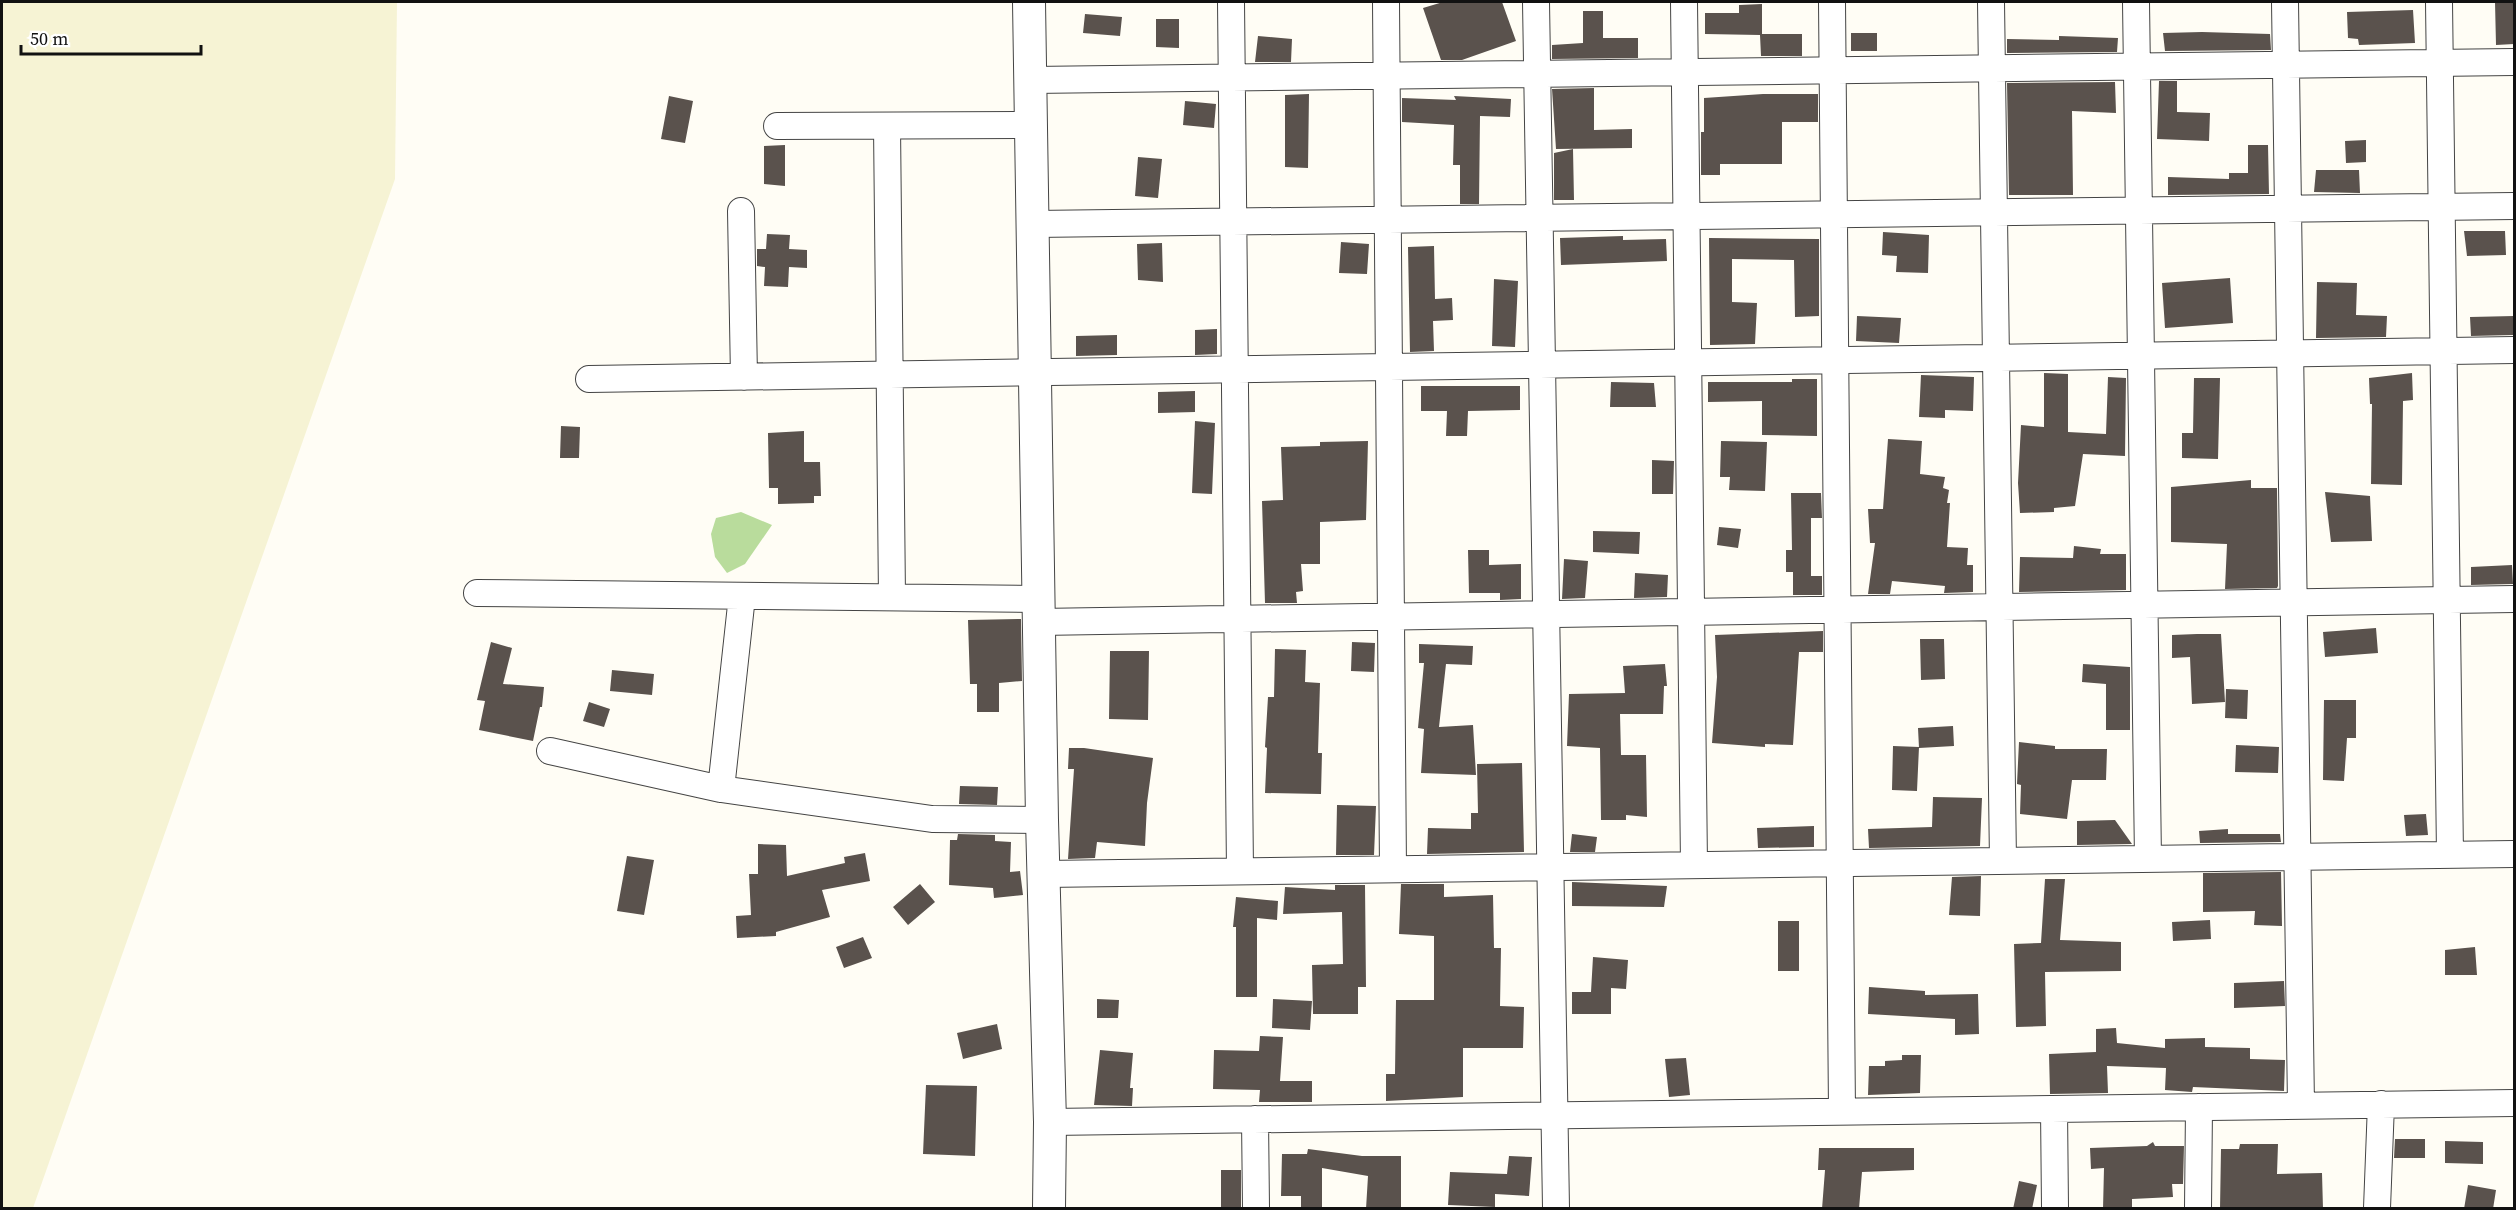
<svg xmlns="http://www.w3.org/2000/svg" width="2516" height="1210" font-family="'Source Serif 4',serif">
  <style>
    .farmland { fill: #f6f3d4 }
    .forest { fill: #b9dc9c }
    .building { fill: #5a524d }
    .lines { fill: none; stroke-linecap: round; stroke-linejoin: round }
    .minor-casing { stroke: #444; stroke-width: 28 }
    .tertiary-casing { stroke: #444; stroke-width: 34 }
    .minor { stroke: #fff; stroke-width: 26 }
    .tertiary { stroke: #fff; stroke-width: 32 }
  </style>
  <rect width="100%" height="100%" fill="#fffdf5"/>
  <path class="farmland" d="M 2,2 L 397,2 L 395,179 L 33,1208 L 2,1208 Z"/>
  <path class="forest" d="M 741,512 L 772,525 L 745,564 L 727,573 L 715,557 L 711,534 L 716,518 Z"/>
  <path class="building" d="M 1443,2 L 1502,2 L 1516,41 L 1462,60 L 1441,60 L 1423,8 Z
    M 2495,2 L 2513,2 L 2514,44 L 2496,45 Z
    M 1762,4 L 1762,34 L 1802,34 L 1802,56 L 1761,56 L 1760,35 L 1705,34 L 1705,13 L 1739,13 L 1739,5 Z
    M 2413,10 L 2415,43 L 2359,45 L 2358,39 L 2348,38 L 2347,12 Z
    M 1583,11 L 1603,11 L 1603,38 L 1638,38 L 1638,58 L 1552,59 L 1552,45 L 1583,43 Z
    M 1085,14 L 1122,17 L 1120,36 L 1083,33 Z
    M 1156,19 L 1179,19 L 1179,48 L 1156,47 Z
    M 2202,32 L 2270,34 L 2271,50 L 2165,51 L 2163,33 Z
    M 1851,33 L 1877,33 L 1877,51 L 1851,51 Z
    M 1258,36 L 1292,39 L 1291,62 L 1255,62 Z
    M 2059,36 L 2118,38 L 2117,52 L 2007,53 L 2007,39 L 2059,40 Z
    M 2159,81 L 2177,81 L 2177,112 L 2210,113 L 2209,141 L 2157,139 Z
    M 2115,82 L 2116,113 L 2072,111 L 2073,195 L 2009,195 L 2007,83 Z
    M 1594,88 L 1594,130 L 1632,129 L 1632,148 L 1556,149 L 1552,89 Z
    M 1309,94 L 1308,168 L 1285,167 L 1285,95 Z
    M 1763,94 L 1818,94 L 1818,122 L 1782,122 L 1782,164 L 1720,164 L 1720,175 L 1701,175 L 1701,132 L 1704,132 L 1704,98 Z
    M 669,96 L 693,101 L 685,143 L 661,139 Z
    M 1454,96 L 1511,99 L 1510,117 L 1480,116 L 1479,204 L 1460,204 L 1460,165 L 1453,165 L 1454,125 L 1402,122 L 1402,98 L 1456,100 Z
    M 1185,101 L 1216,104 L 1214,128 L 1183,125 Z
    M 2366,140 L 2366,162 L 2346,163 L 2345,141 Z
    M 785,145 L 785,186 L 764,184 L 764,146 Z
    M 2248,145 L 2268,145 L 2269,194 L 2168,195 L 2168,177 L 2229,179 L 2229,173 L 2248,173 Z
    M 1573,149 L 1574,200 L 1554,200 L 1554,153 Z
    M 1138,157 L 1162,159 L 1158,198 L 1135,196 Z
    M 2316,170 L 2359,170 L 2360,193 L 2314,192 Z
    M 2464,231 L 2505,231 L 2506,255 L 2467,256 Z
    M 1883,232 L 1929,235 L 1928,273 L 1896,272 L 1897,256 L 1882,255 Z
    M 767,234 L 790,235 L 789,249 L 807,250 L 807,268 L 789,267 L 788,287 L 764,286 L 765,267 L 757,266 L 757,249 L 766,249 Z
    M 1623,236 L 1623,240 L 1666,239 L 1667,261 L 1561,265 L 1560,238 Z
    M 1709,238 L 1819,239 L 1819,316 L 1795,317 L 1794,260 L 1732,259 L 1732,302 L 1757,303 L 1755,344 L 1710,345 Z
    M 1341,242 L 1369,244 L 1367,274 L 1339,273 Z
    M 1162,243 L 1163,282 L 1138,280 L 1137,244 Z
    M 1434,246 L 1435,299 L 1452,298 L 1453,320 L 1433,321 L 1434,351 L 1410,352 L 1408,247 Z
    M 2230,278 L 2233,323 L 2165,328 L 2162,283 Z
    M 1494,279 L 1518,281 L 1515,347 L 1492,346 Z
    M 2317,282 L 2357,283 L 2356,315 L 2387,316 L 2386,337 L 2316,338 Z
    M 1857,316 L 1901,318 L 1899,343 L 1856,341 Z
    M 2514,316 L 2514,335 L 2471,336 L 2470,317 Z
    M 1217,329 L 1217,354 L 1195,355 L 1195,330 Z
    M 1117,335 L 1117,355 L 1076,356 L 1076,336 Z
    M 2044,373 L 2068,374 L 2068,432 L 2106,434 L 2108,377 L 2126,378 L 2125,456 L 2083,454 L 2075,506 L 2054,508 L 2054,512 L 2020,513 L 2018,483 L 2021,425 L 2044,427 Z
    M 2412,373 L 2413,400 L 2403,401 L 2402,485 L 2371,484 L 2372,404 L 2370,404 L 2369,378 Z
    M 1921,375 L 1974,377 L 1973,411 L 1945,410 L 1945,418 L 1919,417 Z
    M 2194,378 L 2220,378 L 2218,459 L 2182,458 L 2182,433 L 2193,433 Z
    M 1792,379 L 1817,379 L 1817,436 L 1762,435 L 1762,401 L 1708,402 L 1708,382 L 1792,382 Z
    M 1611,382 L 1654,383 L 1656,407 L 1610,407 Z
    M 1421,386 L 1520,386 L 1520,410 L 1468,411 L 1467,436 L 1446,436 L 1447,411 L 1421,411 Z
    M 1195,391 L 1195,412 L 1158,413 L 1158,392 Z
    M 1195,421 L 1215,423 L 1212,494 L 1192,493 Z
    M 561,426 L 580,427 L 579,458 L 560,458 Z
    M 804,431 L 804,462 L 820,462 L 821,496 L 814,496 L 814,503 L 778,504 L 778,488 L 769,488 L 768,433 Z
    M 1888,439 L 1922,441 L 1920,474 L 1945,477 L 1943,488 L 1949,490 L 1947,503 L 1950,503 L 1947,547 L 1968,548 L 1967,565 L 1973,565 L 1973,592 L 1944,593 L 1945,586 L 1892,581 L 1890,594 L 1868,594 L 1875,543 L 1870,543 L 1868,509 L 1883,509 Z
    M 1368,441 L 1366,520 L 1320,522 L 1320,564 L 1301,564 L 1303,591 L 1296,592 L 1297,603 L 1265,603 L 1262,501 L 1283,500 L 1281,447 L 1320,446 L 1320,442 Z
    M 1721,441 L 1767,442 L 1765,491 L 1729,490 L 1730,477 L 1720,477 Z
    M 1652,460 L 1674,461 L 1673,494 L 1652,494 Z
    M 2251,480 L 2251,488 L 2277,488 L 2278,586 L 2277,588 L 2225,589 L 2227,544 L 2171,542 L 2171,487 Z
    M 2325,492 L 2370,496 L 2372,541 L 2331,542 Z
    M 1791,493 L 1821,493 L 1822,518 L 1811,518 L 1811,576 L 1822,576 L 1822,595 L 1793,595 L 1793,572 L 1786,572 L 1786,550 L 1792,550 Z
    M 1719,527 L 1741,529 L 1738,548 L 1717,545 Z
    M 1593,531 L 1640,532 L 1639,554 L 1593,552 Z
    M 2074,546 L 2101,549 L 2100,554 L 2126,554 L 2126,590 L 2019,592 L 2020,557 L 2073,558 Z
    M 1468,550 L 1489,550 L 1489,565 L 1521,564 L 1521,599 L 1500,600 L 1500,593 L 1469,593 Z
    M 1564,559 L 1588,561 L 1585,598 L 1562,599 Z
    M 2512,565 L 2513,584 L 2471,585 L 2471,567 Z
    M 1635,573 L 1668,575 L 1667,597 L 1634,598 Z
    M 1021,619 L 1022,681 L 999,683 L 999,712 L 977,712 L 977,684 L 970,684 L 968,620 Z
    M 2376,628 L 2378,653 L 2325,657 L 2323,632 Z
    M 1823,631 L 1823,652 L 1799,652 L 1793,745 L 1765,744 L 1765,747 L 1712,743 L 1717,677 L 1715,635 Z
    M 2197,634 L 2221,634 L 2225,702 L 2192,704 L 2190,657 L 2172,658 L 2172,635 Z
    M 1920,639 L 1944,639 L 1945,679 L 1921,680 Z
    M 491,642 L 512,648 L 503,684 L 544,687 L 542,707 L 540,707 L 533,741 L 479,730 L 485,701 L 477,700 Z
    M 1352,642 L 1375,643 L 1374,672 L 1351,671 Z
    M 1419,644 L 1473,646 L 1472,665 L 1446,664 L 1439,727 L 1473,725 L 1476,775 L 1421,773 L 1424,729 L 1418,728 L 1424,663 L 1419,663 Z
    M 1275,649 L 1306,650 L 1305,682 L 1320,683 L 1318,753 L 1322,753 L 1321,794 L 1265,793 L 1267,748 L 1265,747 L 1268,697 L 1274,697 Z
    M 1110,651 L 1149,651 L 1148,720 L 1109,719 Z
    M 1665,664 L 1667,686 L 1664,686 L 1663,714 L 1620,714 L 1621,755 L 1646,755 L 1647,817 L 1626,815 L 1626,820 L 1601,820 L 1600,748 L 1567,746 L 1569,694 L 1625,693 L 1623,666 Z
    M 2083,664 L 2130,667 L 2130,730 L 2106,730 L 2106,684 L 2082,682 Z
    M 612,670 L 654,674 L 652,695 L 610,691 Z
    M 2226,689 L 2248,690 L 2247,719 L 2225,718 Z
    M 2324,700 L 2356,700 L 2356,738 L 2347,738 L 2344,781 L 2323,780 Z
    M 589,702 L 610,709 L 604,727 L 583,721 Z
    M 1953,726 L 1954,746 L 1919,748 L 1918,728 Z
    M 2019,742 L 2055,746 L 2055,749 L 2107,749 L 2106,780 L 2072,780 L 2067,819 L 2020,814 L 2021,785 L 2017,784 Z
    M 2236,745 L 2279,747 L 2278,773 L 2235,772 Z
    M 1893,746 L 1919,747 L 1917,791 L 1892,790 Z
    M 1069,748 L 1084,748 L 1153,758 L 1147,803 L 1145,846 L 1097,842 L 1095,858 L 1068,859 L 1074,769 L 1068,769 Z
    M 1522,763 L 1524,852 L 1427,854 L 1428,828 L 1471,829 L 1471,813 L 1478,813 L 1477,764 Z
    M 960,786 L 998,787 L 997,805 L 959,804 Z
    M 1933,797 L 1982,798 L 1980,846 L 1869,848 L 1868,829 L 1932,827 Z
    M 1337,805 L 1376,806 L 1374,855 L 1336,855 Z
    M 2426,814 L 2428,835 L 2406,836 L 2404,815 Z
    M 2115,820 L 2132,844 L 2077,845 L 2077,821 Z
    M 1814,826 L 1814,847 L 1758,848 L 1757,828 Z
    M 2228,829 L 2228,834 L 2280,834 L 2281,842 L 2200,843 L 2199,831 Z
    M 958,834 L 995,835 L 995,841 L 1011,842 L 1010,872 L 1020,871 L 1023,895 L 994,898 L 993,888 L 949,885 L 950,840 L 957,840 Z
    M 1572,834 L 1597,837 L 1595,852 L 1570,852 Z
    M 758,844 L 786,845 L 787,876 L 845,863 L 844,857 L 865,853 L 870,881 L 822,890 L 830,917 L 776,932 L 776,936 L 737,938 L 736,916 L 751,915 L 749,874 L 758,874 Z
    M 627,856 L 654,860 L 644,915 L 617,911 Z
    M 2281,872 L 2282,926 L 2254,925 L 2255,911 L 2203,912 L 2203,873 Z
    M 1981,876 L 1980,916 L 1949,915 L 1952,877 Z
    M 2045,879 L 2065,879 L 2060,940 L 2121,942 L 2121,971 L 2045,972 L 2046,1026 L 2016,1027 L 2014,944 L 2041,943 Z
    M 1572,882 L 1667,886 L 1664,907 L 1572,906 Z
    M 920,884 L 935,902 L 908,925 L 893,907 Z
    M 1401,884 L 1444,884 L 1444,897 L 1493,895 L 1494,948 L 1501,948 L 1500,1006 L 1524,1007 L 1523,1048 L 1463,1048 L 1463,1097 L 1386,1101 L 1386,1074 L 1395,1074 L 1396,1000 L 1434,1000 L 1434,936 L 1399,934 Z
    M 1335,885 L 1365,885 L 1366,987 L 1358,987 L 1358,1014 L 1313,1014 L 1312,965 L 1343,964 L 1342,912 L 1283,914 L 1285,887 L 1335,890 Z
    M 1236,897 L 1278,901 L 1277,920 L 1257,918 L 1257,997 L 1236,997 L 1236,927 L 1233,927 Z
    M 2210,920 L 2211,939 L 2173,941 L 2172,922 Z
    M 1778,921 L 1799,921 L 1799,971 L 1778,971 Z
    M 863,937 L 872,958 L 844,968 L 836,947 Z
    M 2475,947 L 2477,975 L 2445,975 L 2445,950 Z
    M 1593,957 L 1628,960 L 1626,989 L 1611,988 L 1611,1014 L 1572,1014 L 1572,992 L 1591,992 Z
    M 2284,981 L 2285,1006 L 2234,1008 L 2234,983 Z
    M 1869,987 L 1925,991 L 1925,995 L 1978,994 L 1979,1034 L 1955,1035 L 1955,1019 L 1868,1014 Z
    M 1097,999 L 1119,1000 L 1118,1018 L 1097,1018 Z
    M 1273,999 L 1312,1001 L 1310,1030 L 1272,1028 Z
    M 997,1024 L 1002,1049 L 963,1059 L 957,1033 Z
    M 2116,1028 L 2117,1043 L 2165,1048 L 2165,1039 L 2205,1038 L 2205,1047 L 2250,1048 L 2250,1059 L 2285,1060 L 2284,1091 L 2193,1087 L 2192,1092 L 2165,1090 L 2166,1068 L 2107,1066 L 2108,1093 L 2050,1094 L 2049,1054 L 2096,1052 L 2096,1029 Z
    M 1260,1036 L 1283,1037 L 1280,1081 L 1312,1081 L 1312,1102 L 1259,1102 L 1260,1090 L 1213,1089 L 1214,1050 L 1259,1051 Z
    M 1100,1050 L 1133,1053 L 1130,1088 L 1133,1088 L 1132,1106 L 1094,1105 Z
    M 1902,1055 L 1921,1055 L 1920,1093 L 1868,1095 L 1869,1066 L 1885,1066 L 1885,1061 L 1902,1060 Z
    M 1686,1058 L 1690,1095 L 1669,1097 L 1665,1059 Z
    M 926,1085 L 977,1086 L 975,1156 L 923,1154 Z
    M 2395,1139 L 2425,1139 L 2425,1158 L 2394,1158 Z
    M 2445,1141 L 2483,1142 L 2483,1164 L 2445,1163 Z
    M 2153,1142 L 2155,1146 L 2184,1146 L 2183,1184 L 2172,1184 L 2173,1197 L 2132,1199 L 2132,1209 L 2103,1209 L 2104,1168 L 2091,1169 L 2090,1148 L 2147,1146 Z
    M 2240,1144 L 2278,1144 L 2277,1174 L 2322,1173 L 2323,1209 L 2220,1209 L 2221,1149 L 2239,1149 Z
    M 1819,1148 L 1914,1148 L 1914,1170 L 1862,1172 L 1859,1209 L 1822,1209 L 1825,1170 L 1818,1170 Z
    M 1308,1149 L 1362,1156 L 1401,1156 L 1401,1209 L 1366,1209 L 1368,1176 L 1322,1168 L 1322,1209 L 1301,1209 L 1301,1196 L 1281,1196 L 1282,1154 L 1307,1154 Z
    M 1509,1156 L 1532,1157 L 1529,1196 L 1495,1194 L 1495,1207 L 1448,1205 L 1450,1172 L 1507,1174 Z
    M 1221,1170 L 1241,1170 L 1241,1209 L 1221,1209 Z
    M 2019,1181 L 2037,1185 L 2032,1209 L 2013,1209 Z
    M 2468,1185 L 2496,1190 L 2493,1209 L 2464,1209 Z"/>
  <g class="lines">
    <defs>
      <path id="minor" d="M 1231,2 L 1240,871
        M 1386,2 L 1393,869
        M 1536,2 L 1556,1208
        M 1684,2 L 1694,865
        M 1832,2 L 1842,1111
        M 1991,2 L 2003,861
        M 2136,2 L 2148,859
        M 2285,2 L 2301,1105
        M 2439,2 L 2450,855
        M 1032,80 L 2514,62
        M 777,126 L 1033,125
        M 887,126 L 892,597
        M 741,211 L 744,377
        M 1034,224 L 2514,206
        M 589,379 L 2514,350
        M 477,593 L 1039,599
        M 1039,622 L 2514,599
        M 550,751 L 721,789 L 932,819 L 1042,820
        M 721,789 L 742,596
        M 1044,874 L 2514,854
        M 2054,1109 L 2055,1208
        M 1255,1119 L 1256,1208
        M 1050,1122 L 2514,1103
        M 2198,1208 L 2199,1107
        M 2377,1208 L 2381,1104"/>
      <path id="tertiary" d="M 1029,2 L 1042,820 L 1050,1122 L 1049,1208"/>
    </defs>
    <use href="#minor" class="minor-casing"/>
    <use href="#tertiary" class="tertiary-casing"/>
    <use href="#minor" class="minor"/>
    <use href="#tertiary" class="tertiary"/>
  </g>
  <rect width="2516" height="1210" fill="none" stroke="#111111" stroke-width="6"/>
  <path d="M21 45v9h180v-9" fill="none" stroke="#111111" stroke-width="3"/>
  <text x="30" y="45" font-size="18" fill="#111111" stroke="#ffffff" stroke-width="4.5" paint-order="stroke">50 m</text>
</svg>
